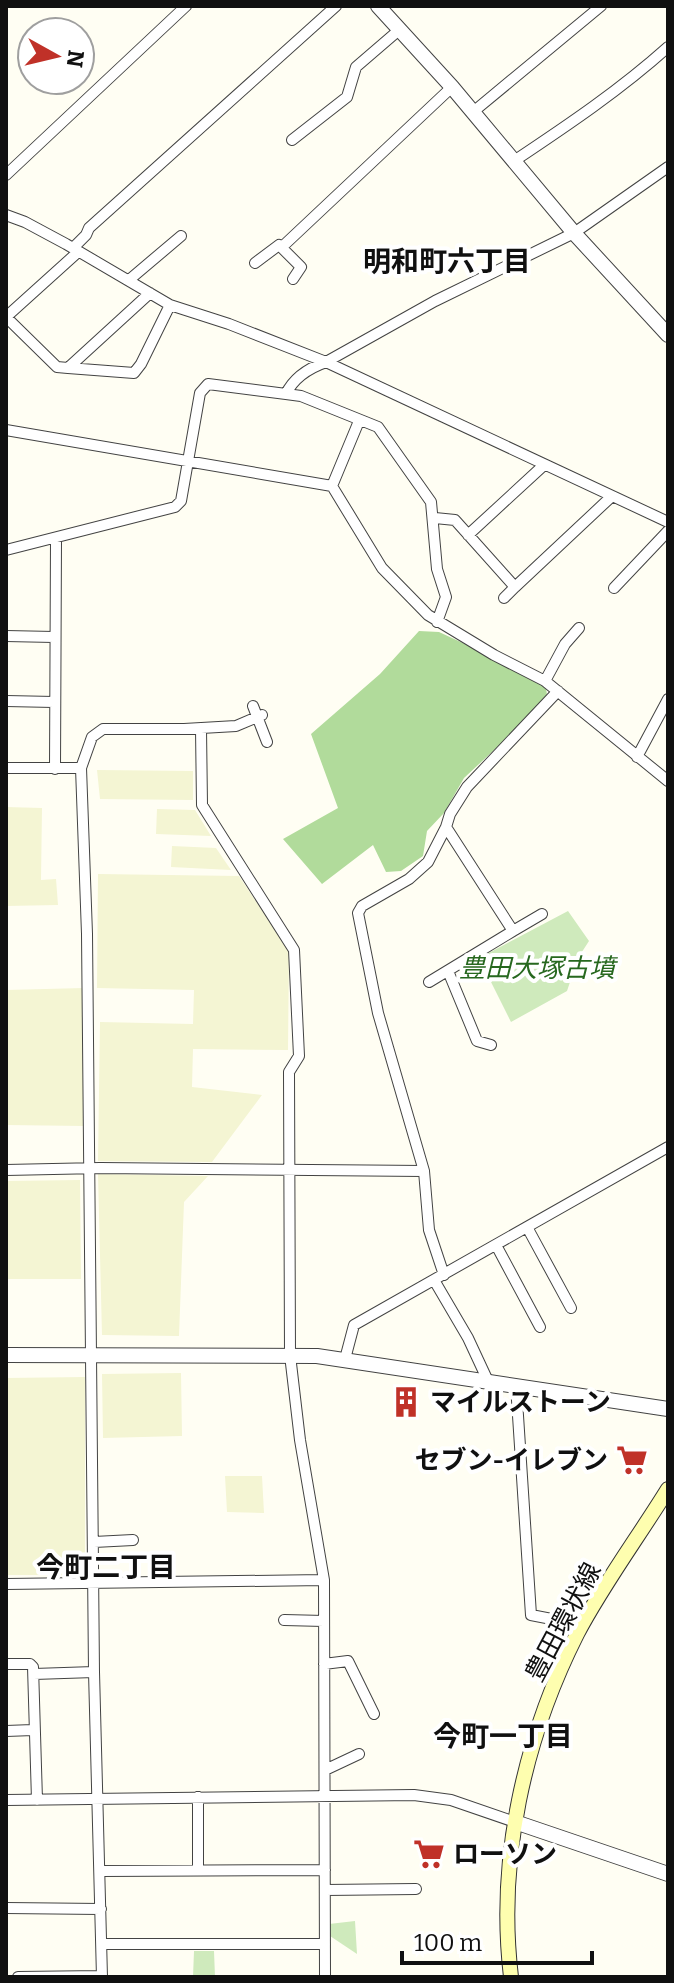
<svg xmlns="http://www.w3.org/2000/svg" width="674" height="1983" font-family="Bitter,'Noto Sans JP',serif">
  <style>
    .farmland { fill: #f4f5d3 }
    .green { fill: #cfeabc }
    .forest { fill: #b1db9b }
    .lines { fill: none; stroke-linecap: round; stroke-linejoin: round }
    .minor-casing { stroke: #434343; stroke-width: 12 }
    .tertiary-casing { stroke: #434343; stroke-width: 16 }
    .secondary-casing { stroke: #323232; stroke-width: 16 }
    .minor { stroke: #fff; stroke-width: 10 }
    .tertiary { stroke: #fff; stroke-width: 14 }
    .secondary { stroke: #fefeaf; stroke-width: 14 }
    .labels { text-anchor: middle; stroke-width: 8; stroke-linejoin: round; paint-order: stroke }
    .park-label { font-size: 26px; font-style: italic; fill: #27681f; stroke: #fff }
    .poi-label { font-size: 26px; font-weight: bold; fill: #101010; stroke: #fff; text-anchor: start }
    .street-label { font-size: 26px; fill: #101010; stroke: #fff }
    .neighbourhood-label { font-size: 28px; font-weight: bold; fill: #101010; stroke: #fff }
  </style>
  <rect width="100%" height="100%" fill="#fffef3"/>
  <path class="farmland" d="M 97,770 L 193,771 L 193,800 L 100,799 Z
    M 6,807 L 42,808 L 41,880 L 56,879 L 58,905 L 6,906 Z
    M 157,809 L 195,810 L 211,836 L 156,834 Z
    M 172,846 L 216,848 L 231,870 L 171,867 Z
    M 98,874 L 239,876 L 289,951 L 288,1050 L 193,1049 L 192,1087 L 262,1095 L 212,1162 L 98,1161 L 100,1022 L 193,1024 L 194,990 L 97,988 Z
    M 84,988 L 85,1126 L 6,1125 L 6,990 Z
    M 98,1174 L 208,1176 L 184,1202 L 179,1336 L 102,1335 Z
    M 80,1180 L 81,1279 L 6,1279 L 6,1181 Z
    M 181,1373 L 182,1436 L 103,1438 L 102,1374 Z
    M 85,1377 L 85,1575 L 6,1575 L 6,1378 Z
    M 225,1476 L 262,1476 L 264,1513 L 227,1512 Z"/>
  <path class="green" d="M 568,911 L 589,941 L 578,958 L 567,991 L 511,1022 L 479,958 Z
    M 355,1921 L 357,1954 L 330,1936 L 329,1924 Z
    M 194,1951 L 214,1951 L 215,1977 L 193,1977 Z"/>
  <path class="forest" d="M 419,631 L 439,632 L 545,681 L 547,695 L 508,737 L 464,778 L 444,813 L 427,831 L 423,856 L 401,871 L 386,872 L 373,845 L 322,884 L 283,839 L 338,808 L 311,734 L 380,674 Z"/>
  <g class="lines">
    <defs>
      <path id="minor" d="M 473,112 L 601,6
        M 292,140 L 347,97 L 356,67 L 399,30
        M 514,161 C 568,125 620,90 668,47
        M 6,175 L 186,6
        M 6,215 L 25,222 L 66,244 L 170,305 L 229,324 L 326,362 L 668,522
        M 282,247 L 452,87
        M 73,248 L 86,235 L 89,228 L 336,6
        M 255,263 L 279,245 L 301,267 L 293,279
        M 129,280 L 181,236
        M 150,293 L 68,368 L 134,373 L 141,364 L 170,305
        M 6,317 L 78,252
        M 6,317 L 57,367 L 68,368
        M 286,394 L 301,396 L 378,427 L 431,502 L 437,569 L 446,597 L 437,622
        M 6,430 L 332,486 L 382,568 L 428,615 L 494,655 L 545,681 L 668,781
        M 332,486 L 359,421
        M 435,518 L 455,520 L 515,587 L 611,497
        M 468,535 L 544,465
        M 6,550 L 175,507 L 181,501 L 200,393 L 208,384 L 286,394 C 294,377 309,368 326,362 L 435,301 L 574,233 L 668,167
        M 614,588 L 668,531
        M 504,598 L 515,587
        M 6,636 L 54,637
        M 545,681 L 565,644 L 579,628
        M 6,701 L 54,702
        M 253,706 L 267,742
        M 201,729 L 202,805 L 294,950 L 299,1056 L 289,1072 L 290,1355 L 300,1440 L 324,1580 L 325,1977
        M 637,757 L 668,699
        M 6,768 L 81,768
        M 55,769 L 56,539
        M 513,931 L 542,914
        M 448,971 L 477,1041 L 491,1045
        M 429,982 L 513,931 L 446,827
        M 6,1170 L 100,1168 L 424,1171
        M 527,1227 L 571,1308
        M 496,1245 L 540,1327
        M 444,1275 L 429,1230 L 424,1171 L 378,1013 L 358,913 L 362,906 L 409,879 L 428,862 L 446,827 L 450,814 L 467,787 L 558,691
        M 434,1280 L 468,1338 L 488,1381
        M 345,1359 L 354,1325 L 668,1147
        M 516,1385 L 531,1615 L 567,1622 L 578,1633
        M 94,1542 L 133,1540
        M 6,1584 L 324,1580
        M 284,1620 L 324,1621
        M 6,1664 L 30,1664 L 33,1667 L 37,1800
        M 324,1664 L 348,1661 L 374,1714
        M 34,1674 L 94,1672
        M 6,1731 L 33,1730
        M 325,1770 L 359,1754
        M 198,1797 L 198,1870
        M 6,1800 L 414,1795 L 451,1800 L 515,1822
        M 100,1871 L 325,1870
        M 325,1890 L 416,1889
        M 6,1908 L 101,1909
        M 102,1944 L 325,1944
        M 18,1977 L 102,1976
        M 102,1977 L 94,1672 L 87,934 L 81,768 L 92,737 L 103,729 L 184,729 L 236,726 L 262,715"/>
      <path id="tertiary" d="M 378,6 L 452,87 L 574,233 L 668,335
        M 6,1355 L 317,1356 L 668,1409
        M 515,1822 L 668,1874"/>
      <path id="secondary" d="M 511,1977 C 497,1860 524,1739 577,1634 C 602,1586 639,1536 668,1489"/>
    </defs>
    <use href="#minor" class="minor-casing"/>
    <use href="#tertiary" class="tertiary-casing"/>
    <use href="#secondary" class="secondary-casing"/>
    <use href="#minor" class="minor"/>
    <use href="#tertiary" class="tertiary"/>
    <use href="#secondary" class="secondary"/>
  </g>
  <defs>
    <symbol id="building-bare" viewBox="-9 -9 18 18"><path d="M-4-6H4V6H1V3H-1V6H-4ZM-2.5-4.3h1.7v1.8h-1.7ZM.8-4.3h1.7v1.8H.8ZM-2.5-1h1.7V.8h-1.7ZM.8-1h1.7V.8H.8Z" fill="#c03128" stroke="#fff" stroke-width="2.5" paint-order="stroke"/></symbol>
    <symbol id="supermarket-bare" viewBox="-9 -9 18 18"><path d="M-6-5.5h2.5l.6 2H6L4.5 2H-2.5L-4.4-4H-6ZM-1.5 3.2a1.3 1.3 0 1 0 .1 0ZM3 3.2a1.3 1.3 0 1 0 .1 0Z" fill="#c03128" stroke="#fff" stroke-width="2.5" paint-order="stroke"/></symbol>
  </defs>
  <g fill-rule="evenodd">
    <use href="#building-bare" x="384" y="1380" width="44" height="44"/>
    <use href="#supermarket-bare" x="610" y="1438" width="44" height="44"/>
    <use href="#supermarket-bare" x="407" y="1832" width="44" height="44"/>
  </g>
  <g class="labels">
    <g class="park-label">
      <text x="537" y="977">豊田大塚古墳</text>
    </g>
    <g class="poi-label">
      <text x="430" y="1411">マイルストーン</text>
      <text x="608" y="1469" text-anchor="end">セブン-イレブン</text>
      <text x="453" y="1863">ローソン</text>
    </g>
    <g class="street-label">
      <text transform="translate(563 1622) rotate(-62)" y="9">豊田環状線</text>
    </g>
    <g class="neighbourhood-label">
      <text x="447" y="271">明和町六丁目</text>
      <text x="106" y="1577">今町二丁目</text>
      <text x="503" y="1746">今町一丁目</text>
    </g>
  </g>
  <rect width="674" height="1983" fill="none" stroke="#101010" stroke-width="16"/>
  <g transform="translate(56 56) rotate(98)"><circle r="38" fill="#ffffff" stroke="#9f9f9f" stroke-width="2"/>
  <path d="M0-6L14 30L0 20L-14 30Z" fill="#c03128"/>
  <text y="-12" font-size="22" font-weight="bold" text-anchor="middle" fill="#101010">N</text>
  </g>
  <path d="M402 1951v12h190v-12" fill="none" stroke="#101010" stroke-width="4"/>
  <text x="414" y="1951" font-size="24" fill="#101010" stroke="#ffffff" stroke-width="6" paint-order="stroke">100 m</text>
</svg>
